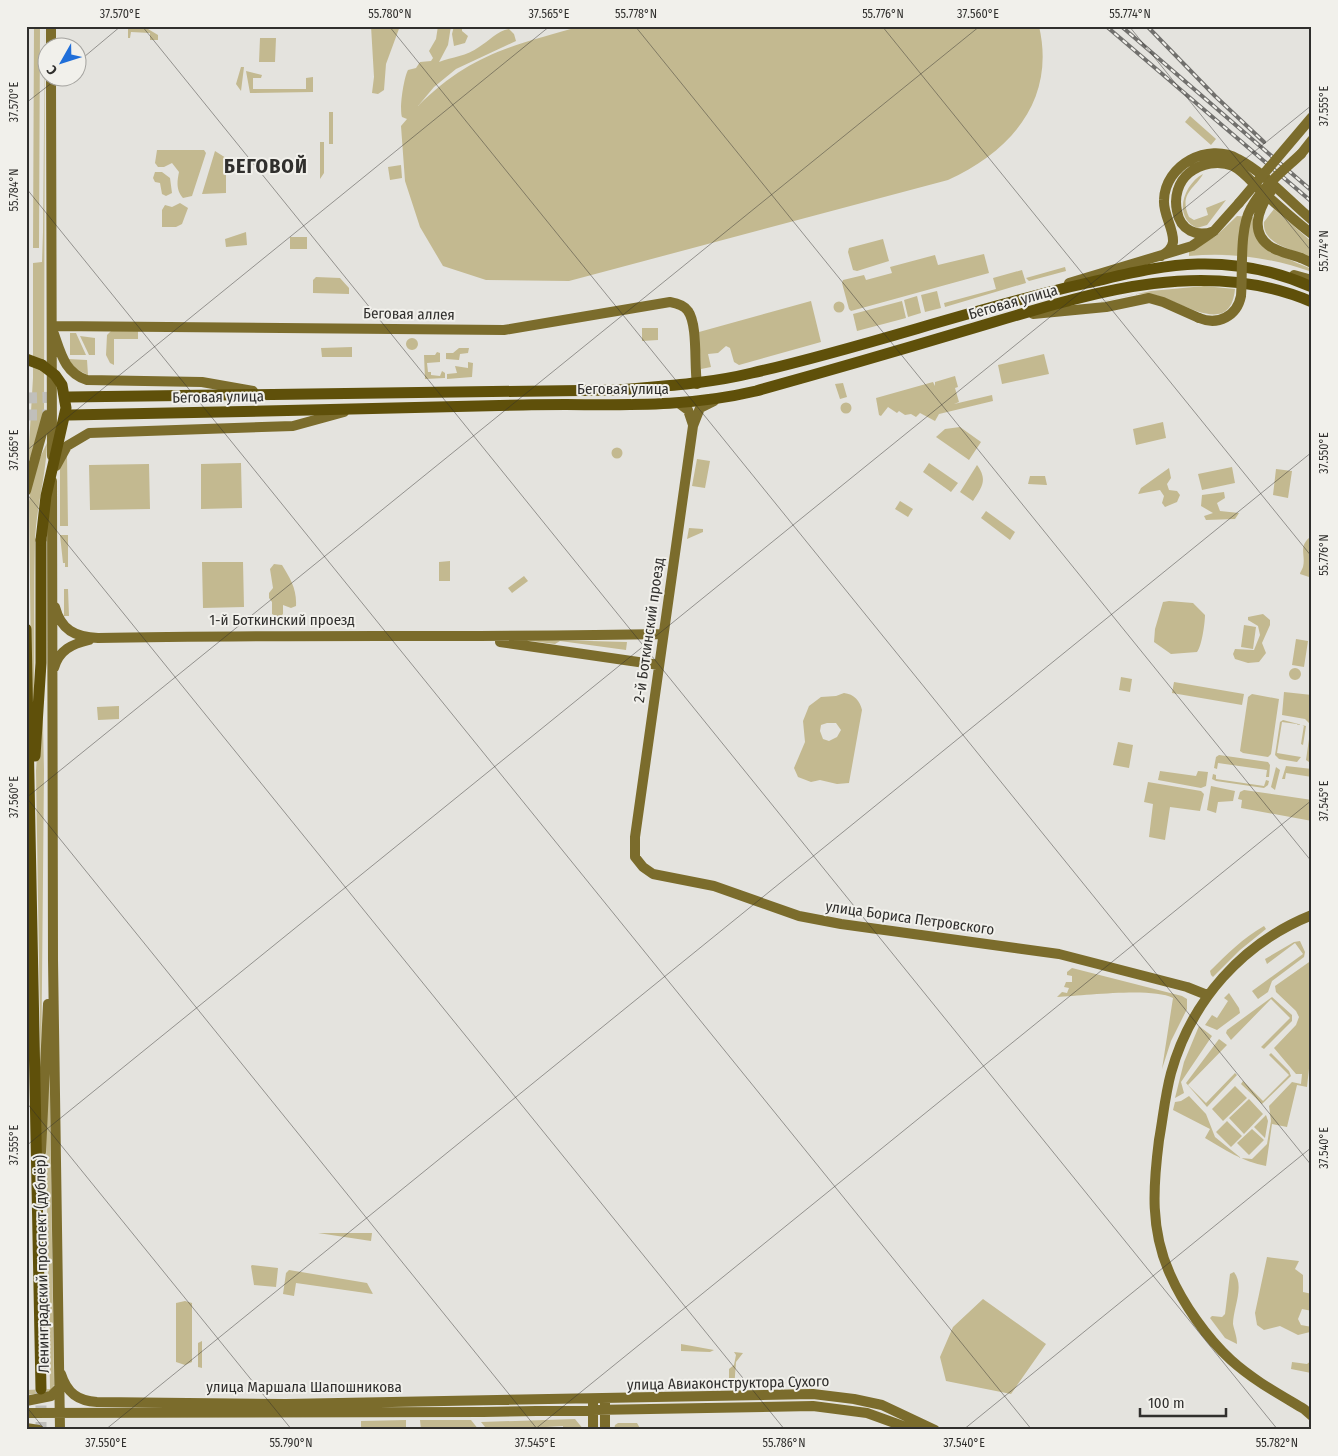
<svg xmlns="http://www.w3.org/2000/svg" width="1338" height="1456" font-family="'Fira Sans Condensed',sans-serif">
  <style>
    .green { fill: #c3b990; fill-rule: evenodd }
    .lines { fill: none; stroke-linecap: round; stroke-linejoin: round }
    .primary-tunnel { stroke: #c0bfbb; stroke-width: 11; stroke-dasharray: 11 5.5; stroke-linecap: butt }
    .secondary { stroke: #7b6c2c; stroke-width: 10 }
    .primary { stroke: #5f500a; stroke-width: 11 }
    .rail-casing { stroke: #71706d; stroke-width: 4 }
    .rail { stroke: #f1f0eb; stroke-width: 2; stroke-dasharray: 5.5; stroke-linecap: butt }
    .secondary-bridge { stroke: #7b6c2c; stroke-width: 10 }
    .primary-bridge { stroke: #5f500a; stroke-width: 11 }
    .ticks { fill: none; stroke: #302f2d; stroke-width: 1; stroke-opacity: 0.45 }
    .labels { text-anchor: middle; stroke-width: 4; stroke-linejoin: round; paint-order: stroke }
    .street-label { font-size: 15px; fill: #302f2d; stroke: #f1f0eb }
    .district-label { font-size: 20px; font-weight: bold; letter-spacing: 1px; fill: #302f2d; stroke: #f1f0eb }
    .neatline { fill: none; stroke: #302f2d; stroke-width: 2 }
    .ticks-label { font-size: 12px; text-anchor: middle; fill: #302f2d }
  </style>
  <rect width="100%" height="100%" fill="#e4e3de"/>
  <path class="green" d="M 34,26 L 40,26 L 39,248 L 33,248 Z
    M 45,26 L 44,412 L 37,444 L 28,462 L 33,378 L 33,263 L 42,262 L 43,232 Z
    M 128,26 L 143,26 L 158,35 L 158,40 L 150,40 L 150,33 L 131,32 L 130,38 L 128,38 Z
    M 371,26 L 400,26 L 386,64 L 384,90 L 378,94 L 372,93 L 374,77 Z
    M 438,26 L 451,26 L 448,45 L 439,62 C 452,57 467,56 479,47 C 489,41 497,31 509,29 L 514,34 L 516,41 L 456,69 L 434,87 L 418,106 C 470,54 514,45 582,26 L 1039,26 C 1056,99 1012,151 948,180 L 569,281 L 486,280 L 443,266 L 420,227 L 405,181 L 401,126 L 407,119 L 402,117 C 399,108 404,77 408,70 L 416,68 L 420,62 L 431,61 L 433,58 L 429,51 L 436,39 Z
    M 454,26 L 462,26 L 462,31 L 468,36 L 465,43 L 454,46 L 452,34 Z
    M 260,38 L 276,38 L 275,62 L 259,62 Z
    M 241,67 L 244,67 L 241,91 L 236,84 Z
    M 246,71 L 262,75 L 261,78 L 253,78 L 253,89 L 306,89 L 306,78 L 313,77 L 313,92 L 250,93 Z
    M 329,112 L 333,112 L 333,144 L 329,144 Z
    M 1190,116 L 1216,139 L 1211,145 L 1185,122 Z
    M 320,142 L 324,142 L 324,173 L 320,179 Z
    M 157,150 L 204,150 L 206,153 L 192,196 L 183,198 C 176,190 177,182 179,172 L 172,163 L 164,167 L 158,167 L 155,163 Z
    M 215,151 L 226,158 L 226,193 L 202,194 Z
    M 401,165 L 402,178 L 390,180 L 388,167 Z
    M 155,172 L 162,172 L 170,178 L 172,193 L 166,196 L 162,194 L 160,183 L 155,182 L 153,178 Z
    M 1203,174 C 1196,188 1178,193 1189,217 L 1194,220 L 1208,215 L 1206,208 L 1226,200 L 1207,225 L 1197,228 C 1172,217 1184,184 1203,174 Z
    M 180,203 L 188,208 L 182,224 L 176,227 L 162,227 L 162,210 L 165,205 L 172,207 Z
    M 1274,209 L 1312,242 L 1312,259 C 1296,249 1262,246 1264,222 Z
    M 1237,216 L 1253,217 C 1252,248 1288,259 1312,269 L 1312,272 C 1272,258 1232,252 1189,256 L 1189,251 L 1216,236 Z
    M 246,232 L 247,245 L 226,247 L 225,239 Z
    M 290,237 L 307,237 L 307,249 L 290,249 Z
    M 883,239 L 889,261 L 857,271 L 853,270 L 848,252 L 849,248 Z
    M 984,254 L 989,273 L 851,311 L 849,309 L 842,283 L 843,280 L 864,275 L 866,280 L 892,273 L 890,267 L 935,255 L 938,265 Z
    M 1065,267 L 1066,271 L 1029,281 L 1026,278 Z
    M 1022,270 L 1026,283 L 945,307 L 944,303 L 996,289 L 993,278 Z
    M 316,277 L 340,278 L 349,288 L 349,294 L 313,293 L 313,280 Z
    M 1204,286 L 1235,289 C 1230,342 1176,296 1149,294 C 1132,292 1115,300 1099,302 L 1151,291 Z
    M 937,291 L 941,308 L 925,312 L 921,295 Z
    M 917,296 L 921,313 L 908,317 L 904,300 Z
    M 811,301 L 821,342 L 739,365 L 734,362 L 730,348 L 726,346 L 718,353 L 708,354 L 711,367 L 701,369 L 699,332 Z
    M 902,301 L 906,318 L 857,331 L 853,314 Z
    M833.5 307a5.5 5.5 0 1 1 11 0a5.5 5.5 0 1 1-11 0Z
    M 642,328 L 658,328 L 658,340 L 642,341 Z
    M 111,331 L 138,331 L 138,339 L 114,339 L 114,365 L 110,363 L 106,355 L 107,335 Z
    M 70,333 L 76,333 L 86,355 L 70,355 Z
    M 80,336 L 95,338 L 95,355 L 89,355 Z
    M406 344a6 6 0 1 1 12 0a6 6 0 1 1-12 0Z
    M 352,347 L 352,357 L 322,357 L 321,348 Z
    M 459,348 L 469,348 L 468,353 L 460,354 L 459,360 L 446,359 L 446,353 L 453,353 Z
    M 437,352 L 440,353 L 440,362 L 427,363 L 428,372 L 431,372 L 431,375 L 440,376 L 442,371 L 445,373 L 445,378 L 425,379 L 424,355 L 435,355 Z
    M 1044,354 L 1049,374 L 1002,384 L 998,365 Z
    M 68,359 L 87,360 L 88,375 L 76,369 Z
    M 468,362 L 473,363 L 472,377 L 447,379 L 447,374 L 457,373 L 455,366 L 468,368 Z
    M 955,376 L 958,387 L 955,388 L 959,402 L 954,404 L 992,395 L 993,401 L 939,414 L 935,421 L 920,413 L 916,417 L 911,414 L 905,415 L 899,411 L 897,413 L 888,407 L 881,416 L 879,415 L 876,398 L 933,382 L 935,386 L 935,382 Z
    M 843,383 L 847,397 L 840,399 L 835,384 Z
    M840.5 408a5.5 5.5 0 1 1 11 0a5.5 5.5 0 1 1-11 0Z
    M 1163,422 L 1166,438 L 1136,445 L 1133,429 Z
    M 960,427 L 981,442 L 969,460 L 936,437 L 945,429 Z
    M 47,443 C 46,477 36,508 35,541 C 33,610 36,678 32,747 L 29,502 C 31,481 37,462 47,443 Z
    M611.5 453a5.5 5.5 0 1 1 11 0a5.5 5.5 0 1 1-11 0Z
    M 67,453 L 68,526 L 60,526 L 60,465 Z
    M 697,459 L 710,461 L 705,488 L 692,486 Z
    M 241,463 L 242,508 L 201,509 L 201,464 Z
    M 929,463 L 958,483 L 951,492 L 923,472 Z
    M 149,464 L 150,509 L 90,510 L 89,465 Z
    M 977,465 C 988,480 982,487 973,501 L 960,492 Z
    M 1232,467 L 1235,483 L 1202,490 L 1198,474 Z
    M 1169,468 L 1171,478 L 1167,484 L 1169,490 L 1177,491 L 1180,495 L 1177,502 L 1165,507 L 1162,503 L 1164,496 L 1160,490 L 1138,494 L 1141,488 Z
    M 1276,469 L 1292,471 L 1288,498 L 1273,495 Z
    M 1030,476 L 1045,476 L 1047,485 L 1028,484 Z
    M 1224,492 L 1225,498 L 1217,503 L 1220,511 L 1239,513 L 1235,519 L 1206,520 L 1204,516 L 1213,513 L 1201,506 L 1202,495 Z
    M 900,501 L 913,509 L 908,517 L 895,509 Z
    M 986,511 L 1015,532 L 1010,540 L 981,518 Z
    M 1312,524 L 1312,578 L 1300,574 C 1300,572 1302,570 1303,567 C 1306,555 1298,547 1310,537 Z
    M 689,528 L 703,529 L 703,532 L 687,539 Z
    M 60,535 L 68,535 L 68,567 L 65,567 L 65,563 L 63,563 Z
    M 450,561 L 450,581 L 439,581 L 439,562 Z
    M 202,562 L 243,562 L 244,607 L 203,608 Z
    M 274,564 L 282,565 C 290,578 297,589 296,606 L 291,608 L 283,605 L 283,614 L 279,618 L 272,614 L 272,602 L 269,598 L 269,593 L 273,588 L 270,569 Z
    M 524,576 L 528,581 L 512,593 L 508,588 Z
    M 64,589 L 68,589 L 69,616 L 64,616 Z
    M 1169,601 L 1193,603 L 1205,615 C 1205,622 1202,646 1197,652 L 1171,654 L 1154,642 L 1155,629 L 1163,602 Z
    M 1263,614 L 1270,620 L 1270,625 L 1262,643 L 1266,653 L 1259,662 L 1248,663 L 1235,659 L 1233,654 L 1235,649 L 1254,650 L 1260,635 L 1258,626 L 1248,620 L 1248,617 Z
    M 1244,625 L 1256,627 L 1253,649 L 1241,647 Z
    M 515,639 L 627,642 L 626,650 L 560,641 L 555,644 Z
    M 1296,639 L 1308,641 L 1304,667 L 1292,665 Z
    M1289 674a6 6 0 1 1 12 0a6 6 0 1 1-12 0Z
    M 1121,677 L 1132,679 L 1130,692 L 1119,690 Z
    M 42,679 L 44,770 L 41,1089 L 36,771 Z
    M 1174,682 L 1244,694 L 1242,705 L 1172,693 Z
    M 1284,692 L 1312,695 L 1312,764 L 1306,760 L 1311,725 L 1305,719 L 1282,715 Z
    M 844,693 C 854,694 860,701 862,710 L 849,783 L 837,784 L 820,780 L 811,782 L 798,777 L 794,768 L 805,742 L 803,721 L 809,706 L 821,697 L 836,696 ZM 827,723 L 836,723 L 841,730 L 837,737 L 829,741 L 823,739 L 820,731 L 821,725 Z
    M 1252,694 L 1279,699 L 1271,754 L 1268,757 L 1243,753 L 1240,751 L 1248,697 Z
    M 119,706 L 119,719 L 98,720 L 97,707 Z
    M 1283,720 L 1306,726 L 1303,745 L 1301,744 L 1304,725 L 1282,722 L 1277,753 L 1301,757 L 1297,762 L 1279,759 L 1275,755 L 1280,722 Z
    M 1118,742 L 1133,745 L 1129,768 L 1113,765 Z
    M 1219,755 L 1268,762 L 1270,765 L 1269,777 L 1266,777 L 1267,770 L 1218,763 L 1217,769 L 1214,768 L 1216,757 Z
    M 1286,766 L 1312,769 L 1312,777 L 1286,773 L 1285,779 L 1282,779 Z
    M 1276,767 L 1280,770 L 1275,790 L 1271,787 Z
    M 1160,771 L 1196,776 L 1198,771 L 1208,772 L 1206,786 L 1201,788 L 1158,780 Z
    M 1213,774 L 1216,775 L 1216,779 L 1264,786 L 1266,780 L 1269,781 L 1268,785 L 1264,788 L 1216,781 L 1212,779 Z
    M 1148,782 L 1201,791 L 1204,794 L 1200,811 L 1170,807 L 1165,840 L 1149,837 L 1153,804 L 1144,802 Z
    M 1211,786 L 1235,791 L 1233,801 L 1218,802 L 1216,813 L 1207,810 Z
    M 1244,790 L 1312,800 L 1312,821 L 1241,808 L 1242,800 L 1238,799 L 1240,792 Z
    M 1264,926 L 1266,929 L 1240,950 L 1213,977 L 1211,975 L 1210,971 C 1227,954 1243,938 1264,926 Z
    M 1300,941 L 1305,952 L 1304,957 L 1272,981 L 1268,992 L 1258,999 L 1252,991 L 1303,954 L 1295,943 L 1267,964 L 1265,959 L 1294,942 Z
    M 1312,960 L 1312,1041 L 1307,1087 L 1297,1085 L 1287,1127 L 1272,1124 L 1266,1166 C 1243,1162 1224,1149 1205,1138 L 1210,1129 L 1173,1110 L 1175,1102 L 1181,1101 L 1189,1096 L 1206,1114 L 1215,1137 L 1241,1158 L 1252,1159 L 1267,1144 L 1271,1121 L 1269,1106 L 1292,1082 L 1301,1084 L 1302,1074 L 1296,1074 L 1274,1048 L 1296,1025 L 1299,1017 L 1296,1011 L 1276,992 L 1275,986 Z
    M 1072,968 L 1182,996 L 1187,999 L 1187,1009 L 1171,1041 L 1162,1069 L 1173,998 C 1151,987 1084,996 1057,997 L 1062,992 L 1067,993 L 1069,988 L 1064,987 L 1066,982 L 1072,982 L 1072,976 L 1067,975 L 1067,972 Z
    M 1229,993 L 1239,1008 L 1240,1013 L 1217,1030 L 1205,1025 L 1212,1015 L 1217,1018 L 1228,1001 L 1224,998 Z
    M 1272,997 L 1292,1015 L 1292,1021 L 1264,1049 L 1261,1047 L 1290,1018 L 1271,999 L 1231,1040 L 1226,1033 L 1227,1030 Z
    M 1199,1026 L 1212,1036 L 1181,1082 L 1184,1093 L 1175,1098 L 1184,1062 Z
    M 49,1032 L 54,1385 L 50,1392 L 26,1395 L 26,1390 L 50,1389 L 46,1138 Z
    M 1219,1039 L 1227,1045 L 1188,1085 L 1206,1103 L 1235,1073 L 1237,1075 L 1207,1107 L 1186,1083 Z
    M 1271,1053 L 1289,1071 L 1291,1076 L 1262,1104 L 1241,1084 L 1243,1081 L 1263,1101 L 1289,1075 L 1269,1055 Z
    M 1235,1086 L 1247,1098 L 1223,1121 L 1212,1109 Z
    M 1249,1099 L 1263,1114 L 1244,1134 L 1229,1118 Z
    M 1266,1115 L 1268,1121 L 1265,1138 L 1254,1127 Z
    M 1227,1121 L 1242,1136 L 1231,1147 L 1216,1132 Z
    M 1252,1129 L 1264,1140 L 1249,1155 L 1237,1143 Z
    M 318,1233 L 372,1233 L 371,1241 Z
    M 1267,1257 L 1299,1261 L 1295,1269 L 1303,1275 L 1303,1292 L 1312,1294 L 1312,1311 L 1302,1309 L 1298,1319 L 1301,1325 L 1312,1327 L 1310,1332 L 1298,1335 L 1280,1326 L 1264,1330 L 1257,1325 L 1255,1313 Z
    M 252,1265 L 278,1268 L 276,1287 L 254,1285 L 251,1266 Z
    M 289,1270 L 367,1283 L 373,1294 L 296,1283 L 294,1296 L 283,1294 L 286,1273 Z
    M 1234,1272 C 1245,1286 1233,1308 1233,1324 C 1234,1330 1237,1336 1237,1344 L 1225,1338 L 1210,1318 L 1212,1316 L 1222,1317 L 1225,1314 L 1230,1274 Z
    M 983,1299 L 1046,1344 L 1011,1394 L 946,1381 L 940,1357 L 953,1327 Z
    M 185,1301 L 192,1303 L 192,1362 L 185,1365 L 176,1362 L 176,1303 Z
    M 202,1341 L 202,1368 L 198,1367 L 198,1343 Z
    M 681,1344 L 714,1350 L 710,1352 L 681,1351 Z
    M 734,1352 L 743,1353 L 736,1362 L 734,1389 L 729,1389 L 729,1369 L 734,1365 L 736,1355 Z
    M 1312,1360 L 1311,1373 L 1291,1369 L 1292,1362 L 1307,1364 Z
    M 575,1419 L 584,1430 L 563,1430 L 563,1426 L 497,1430 L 497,1427 L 485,1427 L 481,1422 Z
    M 406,1420 L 406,1428 L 361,1430 L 361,1421 Z
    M 420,1420 L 471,1420 L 479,1430 L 421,1430 Z
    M 618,1423 L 637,1423 L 641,1430 L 614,1430 L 615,1425 Z"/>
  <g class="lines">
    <path class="primary-tunnel" d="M 26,398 L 62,397
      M 26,415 L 57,415
      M 41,1389 L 41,1430"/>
    <path class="secondary" d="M 51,48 L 51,26
      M 51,78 L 52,456
      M 1301,154 L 1312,140
      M 1214,231 C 1197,238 1180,230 1177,211 C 1174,197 1178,182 1189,173 C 1201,163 1219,160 1233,166 C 1243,171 1251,181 1259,189 C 1277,204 1293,220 1312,234
      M 1161,256 C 1167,253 1172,249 1173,242 C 1174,228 1163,215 1164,200 C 1165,165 1208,142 1238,159 C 1265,173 1288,200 1312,220
      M 1301,258 L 1312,263
      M 1294,275 L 1312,280
      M 1069,283 L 1192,246 L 1214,231 L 1239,203
      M 1033,314 L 1106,307 L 1149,298 L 1163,302 L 1199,318
      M 52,326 L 504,330 L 670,302 C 676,303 684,305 688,311 C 698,325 694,365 697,384
      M 54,334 C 61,354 65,373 87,380 L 202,382 L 253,391
      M 714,401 L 700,408 L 693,426 L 635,837 L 635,857 L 643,867 L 653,874 L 714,886 L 799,916 L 841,924 L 1059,954 L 1187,987 L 1207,995
      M 680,404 L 688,410 L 693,425
      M 56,466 L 67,446 L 89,433 L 293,426 L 344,412
      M 52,481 L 53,960 L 60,1430
      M 26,491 L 47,415
      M 55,607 C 61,630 75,637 98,638 C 286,634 475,638 663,634
      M 500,642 L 659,665
      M 54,668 C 59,650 72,644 89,640
      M 1312,915 C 1242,943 1191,1001 1171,1073 C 1165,1095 1163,1118 1159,1140 C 1153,1187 1150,1230 1170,1274 C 1183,1304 1207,1338 1231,1360 C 1253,1380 1279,1394 1304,1409 L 1312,1416
      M 41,1152 L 48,1004
      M 61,1374 C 67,1393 78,1401 97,1402 L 286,1404 L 813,1394 L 854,1399 L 882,1405 L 935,1430
      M 26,1401 L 51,1396 L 59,1388
      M 593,1403 L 593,1430
      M 605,1403 L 605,1430
      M 26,1413 L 483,1412 L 813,1406 L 867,1413 L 914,1430
      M 26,1428 L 39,1430"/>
    <path class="primary" d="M 26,359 L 42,365
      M 69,397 L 617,390 C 662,386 707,384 752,373 C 864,348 974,308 1087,283 C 1123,275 1160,265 1198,264 C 1237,263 1276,271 1312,287
      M 69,415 C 220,412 372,409 523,405 C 605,403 676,410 756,391 C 824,372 890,353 957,333 C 1071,300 1196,252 1312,302
      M 26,629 L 41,1389
      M 35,756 L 41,663 L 41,540"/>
    <defs>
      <path id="rail" d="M 1106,26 L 1312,202
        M 1121,26 L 1312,191
        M 1147,26 L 1215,96 L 1264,142"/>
    </defs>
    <use href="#rail" class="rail-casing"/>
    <use href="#rail" class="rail"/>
    <path class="secondary-bridge" d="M 1271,191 C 1258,209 1249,233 1271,247 C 1280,252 1292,255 1301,258
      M 1239,203 L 1312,117
      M 1199,318 C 1218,326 1237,316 1241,296 C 1243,271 1239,229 1251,208 C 1262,187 1284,170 1301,154"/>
    <path class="primary-bridge" d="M 41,540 L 46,496 L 66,408 L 62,385 L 55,375 L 42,365"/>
  </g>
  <path class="ticks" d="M 142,26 L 1278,1430M 389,26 L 1312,1166M 635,26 L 1312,862M 882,26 L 1312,557M 1129,26 L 1312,252M 78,62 L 121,26M 26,103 L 58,78M 26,188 L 1032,1430M 26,451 L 550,26M 26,493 L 785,1430M 26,797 L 538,1430M 26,798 L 980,26M 26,1102 L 292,1430M 26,1146 L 1312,105M 26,1406 L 45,1430M 105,1430 L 1312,452M 534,1430 L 1312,800M 963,1430 L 1312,1147"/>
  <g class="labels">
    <g class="street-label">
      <text transform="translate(1013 302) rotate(-16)" y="5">Беговая улица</text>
      <text transform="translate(409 314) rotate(1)" y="5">Беговая аллея</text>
      <text x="623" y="394">Беговая улица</text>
      <text transform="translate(218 397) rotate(-1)" y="5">Беговая улица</text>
      <text x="282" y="625">1-й Боткинский проезд</text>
      <text transform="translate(649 630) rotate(-82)" y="5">2-й Боткинский проезд</text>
      <text transform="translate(910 918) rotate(8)" y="5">улица Бориса Петровского</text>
      <text transform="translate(42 1264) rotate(-91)" y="5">Ленинградский проспект (дублёр)</text>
      <text transform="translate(728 1383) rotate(-1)" y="5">улица Авиаконструктора Сухого</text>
      <text x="304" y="1392">улица Маршала Шапошникова</text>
    </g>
    <g class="district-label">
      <text x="266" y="173">БЕГОВОЙ</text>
    </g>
  </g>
  <rect width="1338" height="1456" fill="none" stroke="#f1f0eb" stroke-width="55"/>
  <g transform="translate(62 62) rotate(231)"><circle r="24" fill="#f1f0eb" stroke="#a4a39f"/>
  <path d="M0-4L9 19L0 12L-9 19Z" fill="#1f6ed9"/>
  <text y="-8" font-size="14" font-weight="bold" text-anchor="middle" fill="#302f2d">С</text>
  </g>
  <path d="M1140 1408v8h86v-8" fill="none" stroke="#302f2d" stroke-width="2.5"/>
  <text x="1148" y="1408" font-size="15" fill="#302f2d" stroke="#f1f0eb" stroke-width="4" paint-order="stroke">100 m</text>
  <rect x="28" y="28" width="1282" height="1400" class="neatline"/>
  <g class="ticks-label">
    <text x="120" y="18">37.570°E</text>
    <text x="390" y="18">55.780°N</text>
    <text x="549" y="18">37.565°E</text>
    <text x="636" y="18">55.778°N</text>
    <text x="883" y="18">55.776°N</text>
    <text x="978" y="18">37.560°E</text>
    <text x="1130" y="18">55.774°N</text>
    <text transform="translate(14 102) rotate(-90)" y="4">37.570°E</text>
    <text transform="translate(1324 106) rotate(-90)" y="4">37.555°E</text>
    <text transform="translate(14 190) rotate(-90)" y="4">55.784°N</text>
    <text transform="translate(1324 251) rotate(-90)" y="4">55.774°N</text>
    <text transform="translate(14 450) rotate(-90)" y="4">37.565°E</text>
    <text transform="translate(1324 453) rotate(-90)" y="4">37.550°E</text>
    <text transform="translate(1324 555) rotate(-90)" y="4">55.776°N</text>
    <text transform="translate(14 797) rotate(-90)" y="4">37.560°E</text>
    <text transform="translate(1324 801) rotate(-90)" y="4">37.545°E</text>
    <text transform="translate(14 1145) rotate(-90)" y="4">37.555°E</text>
    <text transform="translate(1324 1148) rotate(-90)" y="4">37.540°E</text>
    <text x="106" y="1447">37.550°E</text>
    <text x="291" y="1447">55.790°N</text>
    <text x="535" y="1447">37.545°E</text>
    <text x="784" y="1447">55.786°N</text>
    <text x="964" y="1447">37.540°E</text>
    <text x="1277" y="1447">55.782°N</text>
  </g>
</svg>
